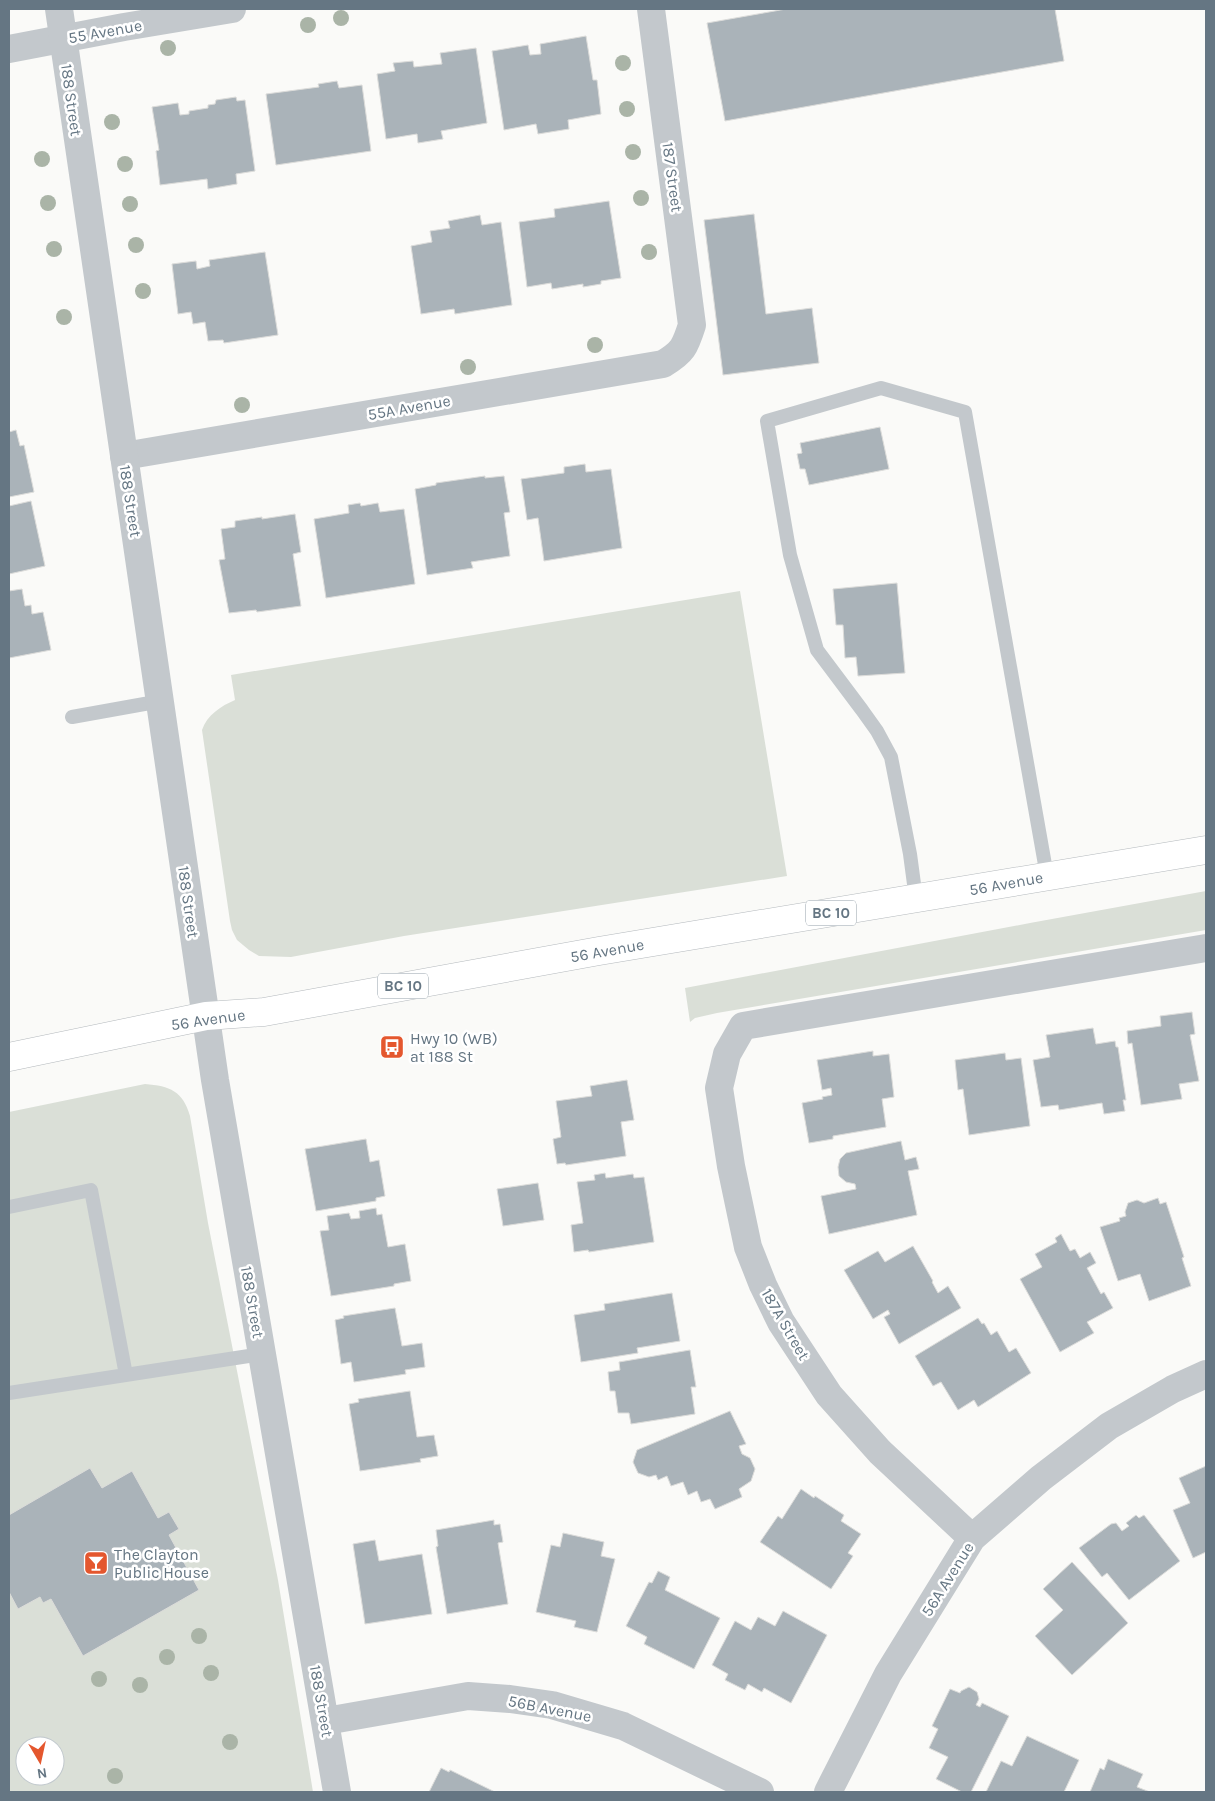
<svg xmlns="http://www.w3.org/2000/svg" width="1215" height="1801" font-family="Karla,sans-serif">
  <style>
    .green { fill: #dadfd7; fill-rule: evenodd }
    .building { fill: #aab3b9; stroke: #dcdcda }
    .lines { fill: none; stroke-linecap: round; stroke-linejoin: round }
    .trunk-casing { stroke: #b4b9bd; stroke-width: 29 }
    .service { stroke: #c3c8cc; stroke-width: 14 }
    .minor { stroke: #c3c8cc; stroke-width: 28 }
    .tertiary { stroke: #c3c8cc; stroke-width: 28 }
    .trunk { stroke: #fff; stroke-width: 28 }
    .tree { fill: #aab4a7 }
    .labels { text-anchor: middle; stroke-width: 5; stroke-linejoin: round; paint-order: stroke }
    .shield { fill: #fff; stroke: #939fa8; stroke-width: 1 }
    .shield-label { font-size: 15px; font-weight: bold; fill: #657683 }
    .street-label { font-size: 16px; fill: #657683; stroke: #fff }
    .poi-label { font-size: 16px; fill: #657683; stroke: #fff; text-anchor: start }
  </style>
  <rect width="100%" height="100%" fill="#fafaf8"/>
  <path class="green" d="M 740,591 L 787,876 L 404,936 L 291,957 L 259,956 L 249,950 L 237,940 L 232,930 L 230,921 L 202,730 C 207,715 221,706 235,700 L 231,675 Z
    M 1206,891 L 1206,930 L 717,1013 L 695,1018 L 690,1022 L 685,988 L 1030,923 Z
    M 145,1084 C 170,1086 183,1091 190,1116 L 208,1223 L 278,1580 L 313,1792 L 9,1792 L 9,1112 ZM 25,1746 L 55,1746 L 55,1776 L 25,1776 Z"/>
  <path class="building" d="M 786,9 L 1055,9 L 1064,61 L 725,121 L 707,23 Z
    M 586,36 L 593,80 L 597,80 L 601,114 L 568,120 L 569,129 L 538,134 L 536,124 L 504,130 L 492,51 L 528,45 L 530,55 L 541,54 L 540,44 Z
    M 476,48 L 487,123 L 441,131 L 443,139 L 418,143 L 417,134 L 386,139 L 377,74 L 395,71 L 393,63 L 413,61 L 414,67 L 442,64 L 440,53 Z
    M 337,81 L 339,88 L 362,85 L 371,151 L 276,165 L 266,94 L 319,87 L 318,84 Z
    M 236,97 L 237,101 L 245,100 L 255,171 L 236,174 L 237,184 L 208,189 L 207,179 L 160,185 L 156,151 L 159,150 L 152,107 L 178,103 L 180,115 L 189,114 L 189,111 L 208,108 L 208,105 L 215,104 L 216,100 Z
    M 609,201 L 621,278 L 601,281 L 601,284 L 583,287 L 583,284 L 552,289 L 551,283 L 527,287 L 519,222 L 555,217 L 554,209 Z
    M 754,214 L 766,314 L 812,308 L 819,363 L 723,375 L 704,220 Z
    M 480,215 L 482,225 L 501,222 L 512,305 L 455,314 L 454,309 L 421,314 L 411,246 L 432,242 L 430,231 L 450,228 L 448,221 Z
    M 265,252 L 278,335 L 224,343 L 223,340 L 208,341 L 205,322 L 193,324 L 191,312 L 178,314 L 172,264 L 196,261 L 197,269 L 210,266 L 209,260 Z
    M 880,427 L 889,469 L 809,485 L 805,469 L 800,469 L 797,454 L 802,453 L 800,443 Z
    M 16,430 L 20,446 L 24,445 L 34,492 L 9,497 L 9,432 Z
    M 585,464 L 586,472 L 611,469 L 622,548 L 544,561 L 538,518 L 527,520 L 521,479 L 564,473 L 564,467 Z
    M 485,476 L 485,478 L 504,476 L 510,512 L 504,513 L 510,556 L 471,562 L 473,568 L 427,575 L 415,489 L 436,485 L 436,483 Z
    M 31,501 L 45,566 L 9,574 L 9,506 Z
    M 360,503 L 361,506 L 378,503 L 380,512 L 404,509 L 415,584 L 326,598 L 314,519 L 349,513 L 348,505 Z
    M 295,514 L 301,552 L 293,554 L 301,606 L 257,612 L 256,610 L 229,613 L 219,560 L 225,559 L 221,529 L 235,527 L 235,521 L 262,517 L 262,519 Z
    M 897,583 L 905,673 L 858,676 L 856,657 L 845,658 L 843,625 L 836,625 L 833,589 Z
    M 22,589 L 25,606 L 31,605 L 32,614 L 43,612 L 51,650 L 9,658 L 9,591 Z
    M 1192,1012 L 1195,1034 L 1190,1035 L 1199,1081 L 1179,1084 L 1182,1099 L 1141,1105 L 1132,1043 L 1128,1044 L 1127,1031 L 1161,1026 L 1160,1016 Z
    M 1093,1028 L 1096,1044 L 1115,1041 L 1116,1047 L 1118,1047 L 1126,1100 L 1123,1100 L 1125,1111 L 1104,1114 L 1102,1103 L 1059,1110 L 1058,1105 L 1041,1107 L 1033,1060 L 1050,1057 L 1046,1035 Z
    M 873,1051 L 873,1056 L 889,1054 L 894,1097 L 882,1099 L 886,1127 L 833,1136 L 833,1139 L 809,1143 L 802,1103 L 823,1099 L 822,1097 L 832,1095 L 831,1088 L 822,1090 L 817,1060 Z
    M 1005,1053 L 1006,1060 L 1021,1058 L 1030,1126 L 969,1135 L 963,1089 L 958,1090 L 955,1060 Z
    M 627,1080 L 634,1120 L 621,1122 L 626,1156 L 566,1165 L 565,1163 L 557,1164 L 553,1139 L 561,1137 L 556,1101 L 592,1096 L 590,1086 Z
    M 366,1139 L 370,1162 L 379,1160 L 385,1196 L 376,1198 L 376,1201 L 316,1211 L 305,1149 Z
    M 901,1141 L 905,1160 L 916,1157 L 919,1169 L 908,1171 L 917,1215 L 829,1234 L 821,1196 L 856,1189 L 855,1184 L 846,1182 L 839,1176 L 838,1167 L 840,1159 L 846,1153 Z
    M 605,1173 L 606,1178 L 633,1174 L 634,1178 L 644,1177 L 654,1242 L 589,1252 L 588,1250 L 574,1252 L 571,1225 L 583,1223 L 577,1182 L 595,1180 L 594,1175 Z
    M 538,1183 L 544,1220 L 503,1226 L 497,1189 Z
    M 1158,1198 L 1160,1204 L 1166,1202 L 1184,1257 L 1182,1258 L 1191,1286 L 1149,1301 L 1140,1274 L 1118,1281 L 1100,1227 L 1120,1221 L 1119,1218 L 1126,1216 L 1125,1212 L 1128,1203 L 1137,1200 L 1144,1203 Z
    M 376,1208 L 377,1215 L 382,1214 L 388,1247 L 405,1244 L 411,1281 L 394,1284 L 394,1286 L 331,1296 L 320,1231 L 329,1230 L 327,1216 L 349,1213 L 351,1219 L 360,1218 L 359,1211 Z
    M 1061,1234 L 1070,1251 L 1075,1249 L 1080,1258 L 1090,1252 L 1096,1263 L 1087,1268 L 1101,1294 L 1104,1292 L 1113,1308 L 1087,1322 L 1094,1333 L 1060,1352 L 1020,1279 L 1042,1267 L 1035,1254 L 1057,1242 L 1055,1238 Z
    M 913,1246 L 933,1281 L 932,1282 L 938,1293 L 948,1286 L 961,1308 L 899,1344 L 884,1317 L 890,1314 L 888,1310 L 873,1319 L 844,1270 L 878,1251 L 885,1262 Z
    M 672,1293 L 680,1341 L 637,1348 L 638,1353 L 581,1362 L 574,1315 L 605,1310 L 604,1304 Z
    M 395,1308 L 402,1346 L 422,1343 L 425,1367 L 405,1370 L 406,1374 L 354,1382 L 351,1362 L 341,1364 L 335,1320 L 344,1318 L 343,1316 Z
    M 978,1318 L 982,1324 L 984,1323 L 991,1335 L 997,1331 L 1009,1352 L 1016,1348 L 1031,1373 L 978,1407 L 974,1400 L 958,1410 L 941,1382 L 933,1386 L 915,1356 Z
    M 690,1350 L 696,1387 L 691,1387 L 695,1414 L 631,1424 L 629,1413 L 618,1413 L 615,1391 L 610,1391 L 608,1372 L 620,1370 L 619,1362 Z
    M 410,1391 L 417,1437 L 434,1435 L 438,1456 L 420,1459 L 421,1462 L 360,1471 L 349,1404 L 359,1402 L 358,1399 Z
    M 730,1411 L 746,1444 L 739,1446 L 742,1454 L 750,1458 L 755,1469 L 751,1481 L 739,1489 L 742,1497 L 715,1509 L 710,1499 L 701,1502 L 697,1491 L 688,1495 L 683,1482 L 671,1486 L 667,1476 L 658,1480 L 656,1475 L 649,1477 L 638,1473 L 633,1462 L 637,1450 Z
    M 1206,1466 L 1206,1552 L 1193,1558 L 1173,1510 L 1190,1503 L 1179,1478 Z
    M 90,1468 L 102,1488 L 132,1471 L 158,1518 L 169,1512 L 179,1529 L 169,1535 L 199,1590 L 83,1656 L 51,1599 L 43,1603 L 40,1597 L 18,1609 L 9,1592 L 9,1515 Z
    M 801,1489 L 814,1498 L 815,1496 L 844,1515 L 841,1521 L 861,1534 L 848,1553 L 853,1556 L 831,1589 L 760,1542 L 778,1516 L 782,1519 Z
    M 1136,1515 L 1139,1518 L 1144,1515 L 1180,1561 L 1129,1600 L 1107,1573 L 1102,1577 L 1079,1548 L 1111,1524 L 1116,1523 L 1122,1531 L 1129,1526 L 1126,1523 Z
    M 494,1520 L 494,1525 L 500,1524 L 503,1542 L 498,1543 L 508,1604 L 447,1614 L 436,1547 L 438,1546 L 436,1530 Z
    M 563,1533 L 604,1542 L 601,1556 L 615,1559 L 597,1632 L 574,1627 L 576,1621 L 536,1612 L 551,1545 L 560,1547 Z
    M 375,1540 L 379,1561 L 422,1554 L 432,1614 L 365,1624 L 353,1544 Z
    M 1072,1562 L 1128,1623 L 1072,1675 L 1035,1636 L 1063,1610 L 1043,1589 Z
    M 658,1571 L 670,1577 L 665,1590 L 720,1618 L 694,1669 L 644,1644 L 647,1637 L 626,1626 L 649,1582 L 652,1583 Z
    M 783,1611 L 827,1635 L 791,1703 L 764,1688 L 762,1692 L 748,1684 L 745,1690 L 725,1680 L 728,1674 L 712,1665 L 735,1621 L 751,1630 L 758,1617 L 775,1626 Z
    M 969,1687 L 977,1692 L 979,1699 L 976,1705 L 980,1707 L 982,1703 L 1009,1716 L 971,1792 L 962,1792 L 936,1779 L 948,1757 L 929,1748 L 938,1729 L 932,1726 L 950,1689 L 960,1693 L 961,1691 Z
    M 1027,1736 L 1079,1760 L 1064,1792 L 986,1792 L 1001,1761 L 1012,1766 Z
    M 1108,1759 L 1143,1774 L 1137,1787 L 1150,1792 L 1090,1792 L 1100,1768 L 1104,1770 Z
    M 441,1768 L 449,1772 L 450,1770 L 495,1792 L 429,1792 Z"/>
  <g class="lines">
    <defs>
      <path id="trunk" d="M 9,1057 L 206,1016 L 264,1012 L 599,951 L 1206,850"/>
    </defs>
    <use href="#trunk" class="trunk-casing"/>
    <path class="service" d="M 72,717 L 161,701
      M 916,899 L 910,854 L 891,757 L 877,731 L 862,710 L 817,650 L 790,555 L 767,421 L 881,388 L 965,412 L 1047,876
      M 9,1207 L 91,1190 L 126,1375
      M 9,1393 L 262,1354"/>
    <path class="minor" d="M 9,49 L 124,27 L 232,9
      M 124,456 L 663,364 C 683,352 685,347 692,325 L 651,9
      M 972,1538 L 880,1452 L 829,1395 L 781,1322 L 763,1285 L 748,1247 L 731,1166 L 719,1088 L 727,1054 L 743,1026 L 1206,948
      M 326,1721 L 468,1696 L 510,1699 L 552,1705 L 623,1726 L 760,1792
      M 828,1792 L 888,1674 L 972,1538 L 1041,1478 L 1109,1426 L 1173,1389 L 1206,1374"/>
    <path class="tertiary" d="M 59,9 L 215,1080 L 337,1792"/>
    <use href="#trunk" class="trunk"/>
  </g>
  <g class="tree">
    <circle cx="341" cy="18" r="8"/>
    <circle cx="308" cy="25" r="8"/>
    <circle cx="168" cy="48" r="8"/>
    <circle cx="623" cy="63" r="8"/>
    <circle cx="627" cy="109" r="8"/>
    <circle cx="112" cy="122" r="8"/>
    <circle cx="633" cy="152" r="8"/>
    <circle cx="42" cy="159" r="8"/>
    <circle cx="125" cy="164" r="8"/>
    <circle cx="641" cy="198" r="8"/>
    <circle cx="48" cy="203" r="8"/>
    <circle cx="130" cy="204" r="8"/>
    <circle cx="136" cy="245" r="8"/>
    <circle cx="54" cy="249" r="8"/>
    <circle cx="649" cy="252" r="8"/>
    <circle cx="143" cy="291" r="8"/>
    <circle cx="64" cy="317" r="8"/>
    <circle cx="595" cy="345" r="8"/>
    <circle cx="468" cy="367" r="8"/>
    <circle cx="242" cy="405" r="8"/>
    <circle cx="199" cy="1636" r="8"/>
    <circle cx="167" cy="1657" r="8"/>
    <circle cx="211" cy="1673" r="8"/>
    <circle cx="99" cy="1679" r="8"/>
    <circle cx="140" cy="1685" r="8"/>
    <circle cx="230" cy="1742" r="8"/>
    <circle cx="115" cy="1776" r="8"/>
  </g>
  <defs>
    <symbol id="bus-square" viewBox="-11 -11 22 22"><rect x="-9" y="-9" width="18" height="18" rx="4" fill="#e4572e" stroke="#fff"/><path d="M-5-6H5V4H4V6H2V4H-2V6H-4V4H-5ZM-3.5-4V0h7V-4ZM-3.5 1.2v1.5H-2V1.2ZM2 1.2v1.5H3.5V1.2Z" fill="#fff"/></symbol>
    <symbol id="bar-square" viewBox="-11 -11 22 22"><rect x="-9" y="-9" width="18" height="18" rx="4" fill="#e4572e" stroke="#fff"/><path d="M-6-5H6L.8 .8V4.5H3.5V6h-7V4.5H-.8V.8Z" fill="#fff"/></symbol>
  </defs>
  <g fill-rule="evenodd">
    <use href="#bus-square" x="378" y="1033" width="28" height="28"/>
    <use href="#bar-square" x="82" y="1549" width="28" height="28"/>
  </g>
  <g class="labels">
    <g class="shield">
      <rect x="806" y="900.5" width="50" height="25" rx="4"/>
      <rect x="378" y="973.5" width="50" height="25" rx="4"/>
    </g>
    <g class="shield-label">
      <text x="831" y="918">BC 10</text>
      <text x="403" y="991">BC 10</text>
    </g>
    <g class="street-label">
      <text transform="translate(105 31) rotate(-10)" y="6">55 Avenue</text>
      <text transform="translate(72 100) rotate(82)" y="6">188 Street</text>
      <text transform="translate(673 177) rotate(82)" y="6">187 Street</text>
      <text transform="translate(409 407) rotate(-10)" y="6">55A Avenue</text>
      <text transform="translate(131 501) rotate(81)" y="6">188 Street</text>
      <text transform="translate(1006 883) rotate(-10)" y="6">56 Avenue</text>
      <text transform="translate(189 902) rotate(82)" y="6">188 Street</text>
      <text transform="translate(607 950) rotate(-10)" y="6">56 Avenue</text>
      <text transform="translate(208 1019) rotate(-8)" y="6">56 Avenue</text>
      <text transform="translate(253 1302) rotate(80)" y="6">188 Street</text>
      <text transform="translate(786 1324) rotate(60)" y="6">187A Street</text>
      <text transform="translate(947 1579) rotate(-58)" y="6">56A Avenue</text>
      <text transform="translate(322 1701) rotate(80)" y="6">188 Street</text>
      <text transform="translate(550 1708) rotate(11)" y="6">56B Avenue</text>
    </g>
    <g class="poi-label">
      <text x="410" y="1044">Hwy 10 (WB)<tspan x="410" dy="18">at 188 St</tspan></text>
      <text x="114" y="1560">The Clayton<tspan x="114" dy="18">Public House</tspan></text>
    </g>
  </g>
  <rect width="1215" height="1801" fill="none" stroke="#657683" stroke-width="20"/>
  <g transform="translate(40 1761) rotate(171)"><circle r="24" fill="#ffffff" stroke="#c1c8cd"/>
  <path d="M0-4L9 19L0 12L-9 19Z" fill="#e4572e"/>
  <text y="-8" font-size="14" font-weight="bold" text-anchor="middle" fill="#657683">N</text>
  </g>
</svg>
